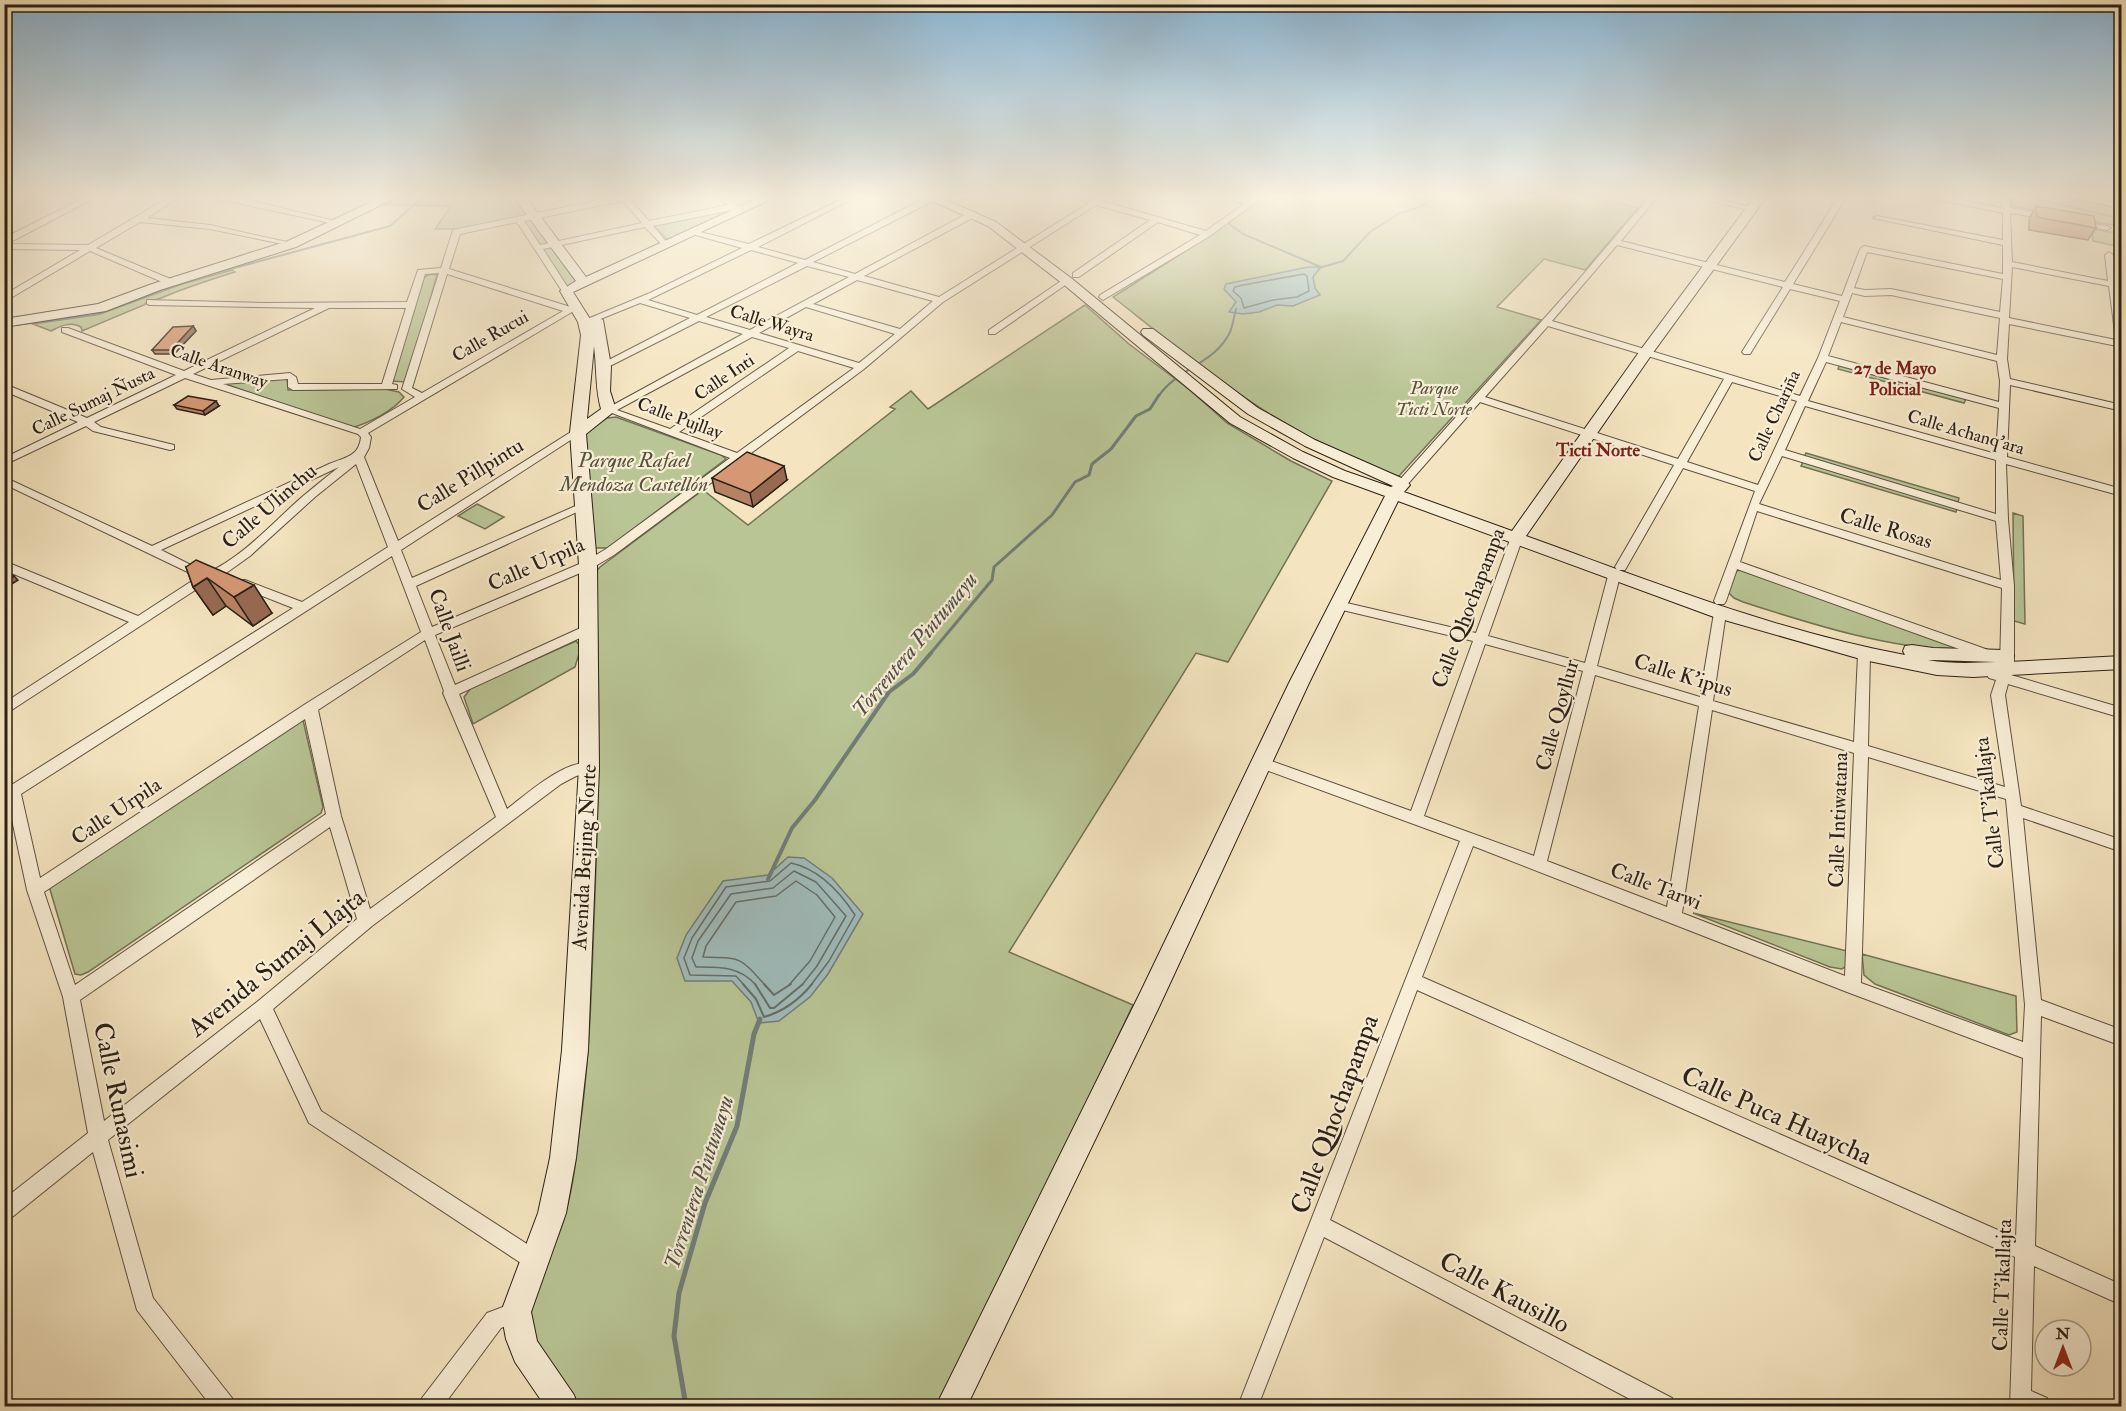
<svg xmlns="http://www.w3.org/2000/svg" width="2126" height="1411" font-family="'IM FELL Double Pica',serif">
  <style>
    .green { fill: #b9c595; stroke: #727255; stroke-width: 1.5 }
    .water { fill: #a0bcbc; stroke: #717e79; stroke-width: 1.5 }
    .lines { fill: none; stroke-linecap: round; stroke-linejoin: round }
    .shore-far1 { stroke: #666e68; stroke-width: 1.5 }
    .shore { stroke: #666e68; stroke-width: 2 }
    .stream-far3 { stroke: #717e79; stroke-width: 2 }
    .stream-far2 { stroke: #717e79; stroke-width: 3 }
    .stream-far1 { stroke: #717e79; stroke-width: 4 }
    .stream { stroke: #717e79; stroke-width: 5 }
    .street-casing { stroke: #5d5140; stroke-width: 2 }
    .secondary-casing { stroke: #2b2015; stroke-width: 2 }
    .street { fill: #f8eed6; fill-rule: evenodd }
    .secondary { fill: #f8eed6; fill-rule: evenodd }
    .wall { fill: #b78264; stroke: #2b2015; stroke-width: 1.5 }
    .shaded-wall { fill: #956a51; stroke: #2b2015; stroke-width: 1.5 }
    .building { fill: #d59774; stroke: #2b2015; stroke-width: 1.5 }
    .labels { text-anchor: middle; stroke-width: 4.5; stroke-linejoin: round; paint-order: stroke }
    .far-street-label { font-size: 18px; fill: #2b2015; stroke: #f8eed6 }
    .far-neighbourhood-label { font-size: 18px; font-weight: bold; fill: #7a1f14; stroke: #f8eed6 }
    .far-park-label { font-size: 18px; font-style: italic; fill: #56523b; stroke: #f8eed6 }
    .park-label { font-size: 21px; font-style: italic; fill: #56523b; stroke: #f8eed6 }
    .street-label { font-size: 21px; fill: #2b2015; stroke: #f8eed6 }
    .water-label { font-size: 22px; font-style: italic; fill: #4e4f47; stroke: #f8eed6 }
    .near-street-label { font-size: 26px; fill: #2b2015; stroke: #f8eed6 }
  </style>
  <rect width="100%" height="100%" fill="#f4e5c0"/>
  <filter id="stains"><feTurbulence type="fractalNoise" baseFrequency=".00333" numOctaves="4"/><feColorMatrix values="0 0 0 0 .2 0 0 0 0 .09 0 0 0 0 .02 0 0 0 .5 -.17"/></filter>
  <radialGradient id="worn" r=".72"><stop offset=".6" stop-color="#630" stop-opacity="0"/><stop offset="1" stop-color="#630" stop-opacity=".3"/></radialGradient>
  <path class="green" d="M 403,196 L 514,196 L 529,217 L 464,229 L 435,229 L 451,206 L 384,205 Z
    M 1266,196 L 1588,196 L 1638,208 L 1585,270 L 1544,259 L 1497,307 L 1541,320 L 1399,476 C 1383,474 1366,464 1352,457 C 1261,419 1189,357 1113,297 L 1211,235 Z
    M 2011,196 L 2056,196 L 2121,208 L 2121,247 L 2093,241 L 2091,228 L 2108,232 L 2120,232 L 2117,226 L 2011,206 Z
    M 731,210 L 668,240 L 654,226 Z
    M 531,220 L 577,283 L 567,288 L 524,221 Z
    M 232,270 L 235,272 C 209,280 185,288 161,298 C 154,301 149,299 144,305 L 82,331 L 81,327 C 71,321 60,326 51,331 L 33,324 L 100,314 L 182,284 Z
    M 431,274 L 437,275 L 407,382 L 390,381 L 424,277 Z
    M 1085,305 L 1129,344 L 1190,390 L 1227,423 L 1291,461 L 1332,481 L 1228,662 L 1196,653 L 1009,952 L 1133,1005 L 942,1406 L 579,1406 C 565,1388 533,1354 531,1331 C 527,1288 555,1255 565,1215 C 575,1181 577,1146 582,1112 C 591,1040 592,968 595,895 C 599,787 601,681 595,573 L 600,567 L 703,490 L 748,525 L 895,409 L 890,407 L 911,391 L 928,409 Z
    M 1839,366 L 1966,399 L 1964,403 L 1838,369 Z
    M 287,378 L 288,390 L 385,389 L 399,392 L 404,397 C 393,411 369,423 351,428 L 228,385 L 229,383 Z
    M 616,417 L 721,455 L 726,459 L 608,548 L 593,548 L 585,433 L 607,418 Z
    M 1806,453 L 1959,498 L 1958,502 L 1804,457 Z
    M 1803,462 L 1957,508 L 1956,512 L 1801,466 Z
    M 477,504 L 504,517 L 485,529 L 458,516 Z
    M 2013,513 L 2023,516 L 2025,624 L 2014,621 Z
    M 1741,570 L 1959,646 L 1963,651 C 1887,648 1814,625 1743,602 L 1734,598 L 1728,592 L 1736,571 Z
    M 576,641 L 581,647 L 575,667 L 473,724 L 464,697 L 471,688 Z
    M 303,720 L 323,807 L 321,813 L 88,972 L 81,975 L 75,974 L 49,886 Z
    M 1693,913 L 1847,951 L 1846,966 L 1842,969 L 1830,967 Z
    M 1862,954 L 2016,996 L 2017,1032 L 2009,1035 L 1875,984 L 1864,975 Z"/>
  <path class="water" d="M 1308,267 L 1321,267 L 1313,277 L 1315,288 L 1320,295 L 1293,306 L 1277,305 L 1259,312 L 1243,314 L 1229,312 L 1236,302 L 1224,289 L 1226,284 Z
    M 788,857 L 804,858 L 832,878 L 863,914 L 828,974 L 810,997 L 779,1021 L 759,1023 L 751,1002 L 732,981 L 685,981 L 677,958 L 686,935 L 723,881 L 768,875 Z"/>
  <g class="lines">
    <path class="shore-far1" d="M 1304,274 L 1307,276 L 1309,291 L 1297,297 L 1273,300 L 1244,308 L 1241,298 L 1233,291 L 1235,287 L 1243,285 Z
      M 744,985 L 736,976 L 690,975 L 684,958 L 692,938 L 726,887 L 770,881 L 791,863 C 819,869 840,892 855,915 L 829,961 L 811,985
      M 756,985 C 739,966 720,967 696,967 L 692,958 L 698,941 L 731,894 L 773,888 L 794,871 L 816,882 L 846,916 L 817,966 L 802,985
      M 765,985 C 739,956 742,958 703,957 L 706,946 L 736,902 L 776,896 L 796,881 L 817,895 L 835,917 L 810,961 L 789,985"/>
    <path class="shore" d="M 743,984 L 756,999 L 764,1017 C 785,1011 799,1000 812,984
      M 755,984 L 770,1008 L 774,1008 L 803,984
      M 764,984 L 774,995 L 791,984"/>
    <path class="stream-far3" d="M 2026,196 L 2122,219
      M 1228,223 L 1243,234 L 1321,267
      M 1319,268 L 1343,261 L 1370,232 L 1398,214 L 1424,205 L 1437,196
      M 197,278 L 390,226 L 424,196
      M 15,325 L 94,315 L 176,285
      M 1158,397 C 1177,368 1215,364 1230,332 C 1233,325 1234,316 1236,309"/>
    <path class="stream-far2" d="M 930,654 L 992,580 L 994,567 L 1052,515 L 1075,482 L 1089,475 L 1092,464 L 1111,449 L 1136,416 L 1150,409 L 1159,395"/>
    <path class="stream-far1" d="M 768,879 L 792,828 L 815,800 L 889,692 L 913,674 L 931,653"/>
    <path class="stream" d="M 686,1406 L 674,1336 L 679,1293 L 705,1203 L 737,1126 L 754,1034 L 760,1019"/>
    <defs>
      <path id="street" d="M 60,196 L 98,196 L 7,244 L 88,245 L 171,196 L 181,196 L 147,218 L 210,225 L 296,244 L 292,246 L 210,229 L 140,222 L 96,248 L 173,280 L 173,284 L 167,284 L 90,251 L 4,302 L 4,295 L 80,250 L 4,249 L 4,238 L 80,200 Z
        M 204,196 L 239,198 L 339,222 L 335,224 Z
        M 619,196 L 639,196 L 630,199 L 649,221 L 728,205 L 716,196 L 725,196 L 742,208 L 653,226 L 669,245 L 665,248 L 645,227 L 543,249 L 570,291 L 566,294 L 562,291 L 517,222 L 460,234 L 449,269 L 577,309 L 368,433 L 371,437 L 369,448 L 364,457 L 398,541 L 574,430 L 582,430 L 583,432 L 401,550 L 412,578 L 580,504 L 584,503 L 590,506 L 416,586 L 432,627 L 584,562 L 606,549 L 730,458 L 604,410 L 743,334 L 699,321 L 604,369 L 601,368 L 601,364 L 690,318 L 640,303 L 588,324 L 580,322 L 650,293 L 742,248 L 692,234 L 692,230 L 749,244 L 848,196 L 858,196 L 758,247 L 805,260 L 929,196 L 935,196 L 935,200 L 813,262 L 855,274 L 970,212 L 976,212 L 976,216 L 864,276 L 939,297 L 1089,203 L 1070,196 L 1083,196 L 1094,199 L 1099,196 L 1109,196 L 1102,201 L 1206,231 L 1244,204 L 1221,196 L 1234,196 L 1249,200 L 1255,196 L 1264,196 L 1210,236 L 1103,300 L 1099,297 L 1100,295 L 1200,235 L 1158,222 L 1079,277 L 1073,277 L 1073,273 L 1150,220 L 1096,205 L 943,302 L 864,369 L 614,555 L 592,568 L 435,635 L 455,685 L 585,626 L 593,626 L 595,629 L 593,632 L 459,694 L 507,809 C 527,794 568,756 594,764 L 596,768 L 594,772 L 576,776 L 561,784 L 372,926 L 273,1009 L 321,1111 L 541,1253 L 544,1260 L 541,1267 L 534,1270 L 527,1267 L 309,1123 L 260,1019 L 108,1140 L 153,1298 L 232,1398 L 235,1406 L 211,1406 L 137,1310 L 93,1152 L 11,1218 L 4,1220 L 4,1199 L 88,1133 L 63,997 L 27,890 L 8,801 L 4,802 L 4,782 L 13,784 L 293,608 L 237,586 L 235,583 L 237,580 L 245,580 L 302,602 L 388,547 L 356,464 L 315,497 L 250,556 L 222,576 L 206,583 L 4,715 L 4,703 L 129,622 L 4,570 L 4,561 L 138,616 L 198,577 L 4,484 L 4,477 L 152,546 L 329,464 C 345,457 359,457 361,437 L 358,434 L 185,378 L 94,422 L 101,427 L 174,445 L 174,449 L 170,450 L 93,431 L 86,426 L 4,465 L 4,458 L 78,422 L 4,391 L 4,387 L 12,387 L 87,418 L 176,375 L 62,332 L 62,328 L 68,328 L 184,371 L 315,308 L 150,305 L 147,304 L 147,300 L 267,303 L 407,302 L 418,270 L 441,268 L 453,230 ZM 623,201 L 642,223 L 540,245 L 524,221 ZM 751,250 L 798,263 L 697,315 L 648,300 ZM 807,266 L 849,277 L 750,330 L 706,317 ZM 439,273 L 402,389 L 415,397 L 360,429 L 223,384 L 288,379 L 288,387 L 293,390 L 397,389 L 397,385 L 392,384 L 425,274 ZM 447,274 L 563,311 L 422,393 L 412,388 ZM 857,280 L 933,301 L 900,329 L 813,304 ZM 806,307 L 895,334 L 859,363 L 759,333 ZM 329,308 L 406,308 L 382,384 L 298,384 L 296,377 L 290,373 L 211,380 L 193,374 ZM 752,337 L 789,348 L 670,429 L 617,410 ZM 798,351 L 854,368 L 737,453 L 679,432 ZM 339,467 C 323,480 307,492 292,506 C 266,530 240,558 207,573 L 161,550 ZM 392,556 L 421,632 L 307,703 L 40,878 L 21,794 ZM 425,640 L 444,691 L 443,693 L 496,817 L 370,909 L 341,816 L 318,710 ZM 305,719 L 326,814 L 75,985 L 44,892 ZM 330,827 L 357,919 L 257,1002 L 104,1121 L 80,1000 Z
        M 1650,196 L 1658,196 L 1621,241 L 1785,282 L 1839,196 L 1847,196 L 1793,284 L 1842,296 L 1860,249 L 1864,246 L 2003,274 L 2003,245 L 1873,218 L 1877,216 L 2003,240 L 2003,213 L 1920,196 L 1938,196 L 2002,208 L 2002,196 L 2010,196 L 2010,208 L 2051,215 L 2052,217 L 2048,219 L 2010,213 L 2012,262 L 2108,281 L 2105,255 L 2109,252 L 2113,255 L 2117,282 L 2122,283 L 2122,289 L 2118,288 L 2122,312 L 2122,352 L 2119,351 L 2117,346 L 2009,324 L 2007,359 L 2010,379 L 2122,405 L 2122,411 L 2010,385 L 2007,457 L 2122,489 L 2122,496 L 2006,464 L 2008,519 L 2014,586 L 2014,667 L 2011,675 L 2122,708 L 2122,718 L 2008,684 L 2005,695 L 2021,806 L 2122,840 L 2122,852 L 2023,818 L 2041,1000 L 2122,1030 L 2122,1046 L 2041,1016 L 2035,1246 L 2122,1285 L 2122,1305 L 2034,1266 L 2031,1391 L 2047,1398 L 2050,1406 L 2010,1406 L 2015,1257 L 1417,990 L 1330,1220 L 1672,1398 L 1674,1406 L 1643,1406 L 1324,1237 L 1258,1406 L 1238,1406 L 1460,841 L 1258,767 L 1256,763 L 1258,759 L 1263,758 L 1411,811 L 1473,641 L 1334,608 L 1332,605 L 1334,602 L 1338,601 L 1476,633 L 1511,537 L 1517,533 L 1521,534 L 1523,537 L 1488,636 L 1585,663 L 1608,576 L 1610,573 L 1618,573 L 1620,576 L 1597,666 L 1700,697 L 1714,613 L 1720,609 L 1724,610 L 1726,613 L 1713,701 L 1854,742 L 1858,654 L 1859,651 L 1869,651 L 1870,654 L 1868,746 L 2005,787 L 1991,695 L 1996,680 L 1989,678 L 1987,675 L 1994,670 L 1999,672 L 2000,667 L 2002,588 L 1757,511 L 1740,562 L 1994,652 L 1995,655 L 1989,659 L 1984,658 L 1737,569 L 1726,601 L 1724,604 L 1716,604 L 1714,601 L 1755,491 L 1683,468 L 1625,570 L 1617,570 L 1615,567 L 1674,465 L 1480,402 L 1406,486 L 1398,486 L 1396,484 L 1575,284 ZM 1617,245 L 1783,287 L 1742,352 L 1744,354 L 1750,354 L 1790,289 L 1840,301 L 1818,358 L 1800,396 L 1552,321 ZM 1867,252 L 2003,279 L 2000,312 L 1891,289 L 1865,290 L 1854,288 ZM 2012,267 L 2109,286 L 2116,340 L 2009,318 ZM 1852,293 L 1865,296 L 1891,295 L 2000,318 L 1997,355 L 1843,317 ZM 1841,322 L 1997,361 L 2000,381 L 1999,402 L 1828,356 ZM 1548,326 L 1724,379 L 1678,459 L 1485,397 ZM 1826,362 L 1999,408 L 1996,454 L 1808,401 ZM 1732,382 L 1797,401 L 1758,485 L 1687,462 ZM 1805,406 L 1996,460 L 1996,514 L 1785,450 ZM 1782,456 L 1996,521 L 2001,580 L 1759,504 ZM 1485,644 L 1583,671 L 1534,856 L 1424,816 ZM 1595,675 L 1699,706 L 1667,907 L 1547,861 ZM 1712,710 L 1854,753 L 1845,976 L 1682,913 ZM 1868,757 L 2006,799 L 2025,1005 L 2023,1042 L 1861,983 ZM 1473,846 L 1847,992 L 2023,1058 L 2016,1238 L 1422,977 Z
        M 1691,196 L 1706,196 L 1756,209 L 1752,211 Z
        M 2063,196 L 2081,196 L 2122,204 L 2122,208 Z
        M 2076,221 L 2107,226 L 2111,228 L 2107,230 L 2079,225 L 2076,225 Z
        M 1064,279 L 1071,281 L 995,334 L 989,334 L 989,330 Z
        M 516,1302 L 523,1305 L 526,1312 L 523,1319 L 501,1328 L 443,1406 L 420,1406 L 422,1398 L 487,1313 Z"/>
      <path id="secondary" d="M 384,196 L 399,196 L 296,247 L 160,290 L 106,311 L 4,327 L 4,319 L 98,304 L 152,284 L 288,241 Z
        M 513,196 L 525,196 L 586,277 L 763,196 L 778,196 L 573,292 L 590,319 L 596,316 L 603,320 L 611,366 L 610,391 L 616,410 L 586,434 L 597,565 L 599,768 L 588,1050 L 576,1158 L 566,1213 L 531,1312 L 537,1341 L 574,1395 L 578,1406 L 545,1406 L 515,1362 L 506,1339 L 501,1312 L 538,1213 L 550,1158 L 562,1050 L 579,768 L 579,565 L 570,432 L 581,335 L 578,322 L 560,291 L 576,281 ZM 594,346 C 597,368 595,388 601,409 L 587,419 Z
        M 921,196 L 937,196 L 996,222 L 1071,278 L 1240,417 L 1303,452 L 1345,471 L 1391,487 L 1393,486 L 1305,446 L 1248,414 L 1143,335 L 1141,332 L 1143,329 L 1153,329 L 1258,408 L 1315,440 L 1406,480 L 1410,485 L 1404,492 L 1512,531 L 1642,348 L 1755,196 L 1767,196 L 1652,354 L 1526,536 C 1651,581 1775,631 1905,655 L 1903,651 L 1905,646 L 1912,645 L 1933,648 L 2005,650 L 2012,651 L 2014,656 L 2008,662 L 2122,656 L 2122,669 L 1973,677 L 1937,675 L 1864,660 L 1714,617 L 1398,501 L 1309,683 L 1159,1007 L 967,1406 L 936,1406 L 1141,991 L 1289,683 L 1385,496 L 1333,477 L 1293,458 L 1230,423 L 1063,284 L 988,226 ZM 1928,660 L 1933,660 L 1996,662 C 1973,663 1950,664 1928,660 Z"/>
    </defs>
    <use href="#street" class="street-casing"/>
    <use href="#secondary" class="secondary-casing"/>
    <use href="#street" class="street"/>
    <use href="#secondary" class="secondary"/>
  </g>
  <path class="wall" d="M 2036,206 L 2096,228 L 2088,240 L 2029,230 L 2029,219 Z
    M 193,326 L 196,331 L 174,354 L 155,354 L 152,350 Z
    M 174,405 L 219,406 L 205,415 L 177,409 Z
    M 712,478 L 787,480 L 753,507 L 715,492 Z
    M 186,567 L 272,613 L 253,626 L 226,606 L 213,615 L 193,587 Z"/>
  <path class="shaded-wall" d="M 193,326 L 196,331 L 174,354 L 171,350 Z
    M 216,401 L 219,406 L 205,415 L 203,411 Z
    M 784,466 L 787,480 L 753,507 L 750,493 Z
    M 14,576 L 18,580 L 4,589 L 4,582 Z
    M 207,578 L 226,606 L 213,615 L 193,587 Z
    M 254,585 L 272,613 L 253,626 L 234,597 Z"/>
  <path class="building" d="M 2036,206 L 2094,216 L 2096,228 L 2037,217 Z
    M 193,326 L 171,350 L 152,350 L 173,327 Z
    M 188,396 L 216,401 L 203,411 L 174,405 Z
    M 747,452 L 784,466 L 750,493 L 712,478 Z
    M 196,560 L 254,585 L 234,597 L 207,578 L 193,587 L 186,567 Z
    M 4,571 L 14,576 L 4,582 Z"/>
  <linearGradient id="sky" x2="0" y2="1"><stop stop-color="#8bb7d6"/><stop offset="0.5" stop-color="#faf3e3"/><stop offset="1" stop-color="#faf3e3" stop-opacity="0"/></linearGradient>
  <rect width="2126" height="394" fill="url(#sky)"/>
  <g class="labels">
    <g class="far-street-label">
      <text transform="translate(772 323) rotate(17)" y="6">Calle Wayra</text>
      <text transform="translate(490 336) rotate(-30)" y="6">Calle Rucui</text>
      <text transform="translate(219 366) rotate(19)" y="6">Calle Aranway</text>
      <text transform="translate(724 377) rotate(-34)" y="6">Calle Inti</text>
      <text transform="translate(93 401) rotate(-26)" y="6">Calle Sumaj Ñusta</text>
      <text transform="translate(1774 416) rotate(-65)" y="6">Calle Chariña</text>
      <text transform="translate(680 418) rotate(20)" y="6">Calle Pujllay</text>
      <text transform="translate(1966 432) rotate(16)" y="6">Calle Achanq'ara</text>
    </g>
    <g class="far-neighbourhood-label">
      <text x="1895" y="374">27 de Mayo<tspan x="1895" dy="21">Policial</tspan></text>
      <text x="1598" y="456">Ticti Norte</text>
    </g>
    <g class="far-park-label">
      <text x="1434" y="394">Parque<tspan x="1434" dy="21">Ticti Norte</tspan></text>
    </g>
    <g class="park-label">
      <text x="634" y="467">Parque Rafael<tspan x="634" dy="24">Mendoza Castellón</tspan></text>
    </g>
    <g class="street-label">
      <text transform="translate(470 475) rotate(-32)" y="7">Calle Pillpintu</text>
      <text transform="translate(269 506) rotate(-41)" y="7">Calle Ulinchu</text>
      <text transform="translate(1886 528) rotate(17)" y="7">Calle Rosas</text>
      <text transform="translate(536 564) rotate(-24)" y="7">Calle Urpila</text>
      <text transform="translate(1468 608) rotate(-69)" y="7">Calle Qhochapampa</text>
      <text transform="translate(450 630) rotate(70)" y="7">Calle Jailli</text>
      <text transform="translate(1683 675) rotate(17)" y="7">Calle K'ipus</text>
      <text transform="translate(1557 715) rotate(-75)" y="7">Calle Qoyllur</text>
      <text transform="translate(1989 803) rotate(-97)" y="7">Calle T'ikallajta</text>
      <text transform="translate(116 811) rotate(-34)" y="7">Calle Urpila</text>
      <text transform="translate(1838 820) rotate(-88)" y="7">Calle Intiwatana</text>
      <text transform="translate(584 857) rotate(-87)" y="7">Avenida Beijing Norte</text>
      <text transform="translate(1656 886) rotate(21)" y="7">Calle Tarwi</text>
      <text transform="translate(2002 1285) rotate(-88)" y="7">Calle T'ikallajta</text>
    </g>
    <g class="water-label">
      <text transform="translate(914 644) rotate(-50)" y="8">Torrentera Pintumayu</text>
      <text transform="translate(698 1182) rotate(-72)" y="8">Torrentera Pintumayu</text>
    </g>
    <g class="near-street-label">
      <text transform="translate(276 962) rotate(-39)" y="9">Avenida Sumaj Llajta</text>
      <text transform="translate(119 1100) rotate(78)" y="9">Calle Runasimi</text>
      <text transform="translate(1334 1114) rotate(-70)" y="9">Calle Qhochapampa</text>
      <text transform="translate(1777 1115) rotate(24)" y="9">Calle Puca Huaycha</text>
      <text transform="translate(1505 1292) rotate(28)" y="9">Calle Kausillo</text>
    </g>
  </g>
  <rect width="2126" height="1411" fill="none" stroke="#f4e5c0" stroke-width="24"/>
  <rect x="6" y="6" width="2114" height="1399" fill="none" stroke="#2b2015" stroke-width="3"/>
  <rect x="12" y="12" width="2102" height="1387" fill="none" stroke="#2b2015" stroke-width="1.5"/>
  <g transform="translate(2063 1348)"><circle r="28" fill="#f8eed6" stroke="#a69c89" stroke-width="1.5"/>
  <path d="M0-4.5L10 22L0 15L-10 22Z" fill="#8f2418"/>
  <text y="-9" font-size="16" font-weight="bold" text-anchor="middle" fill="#2b2015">N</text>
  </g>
  <rect width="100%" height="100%" filter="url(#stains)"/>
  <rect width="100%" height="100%" fill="url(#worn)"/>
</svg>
